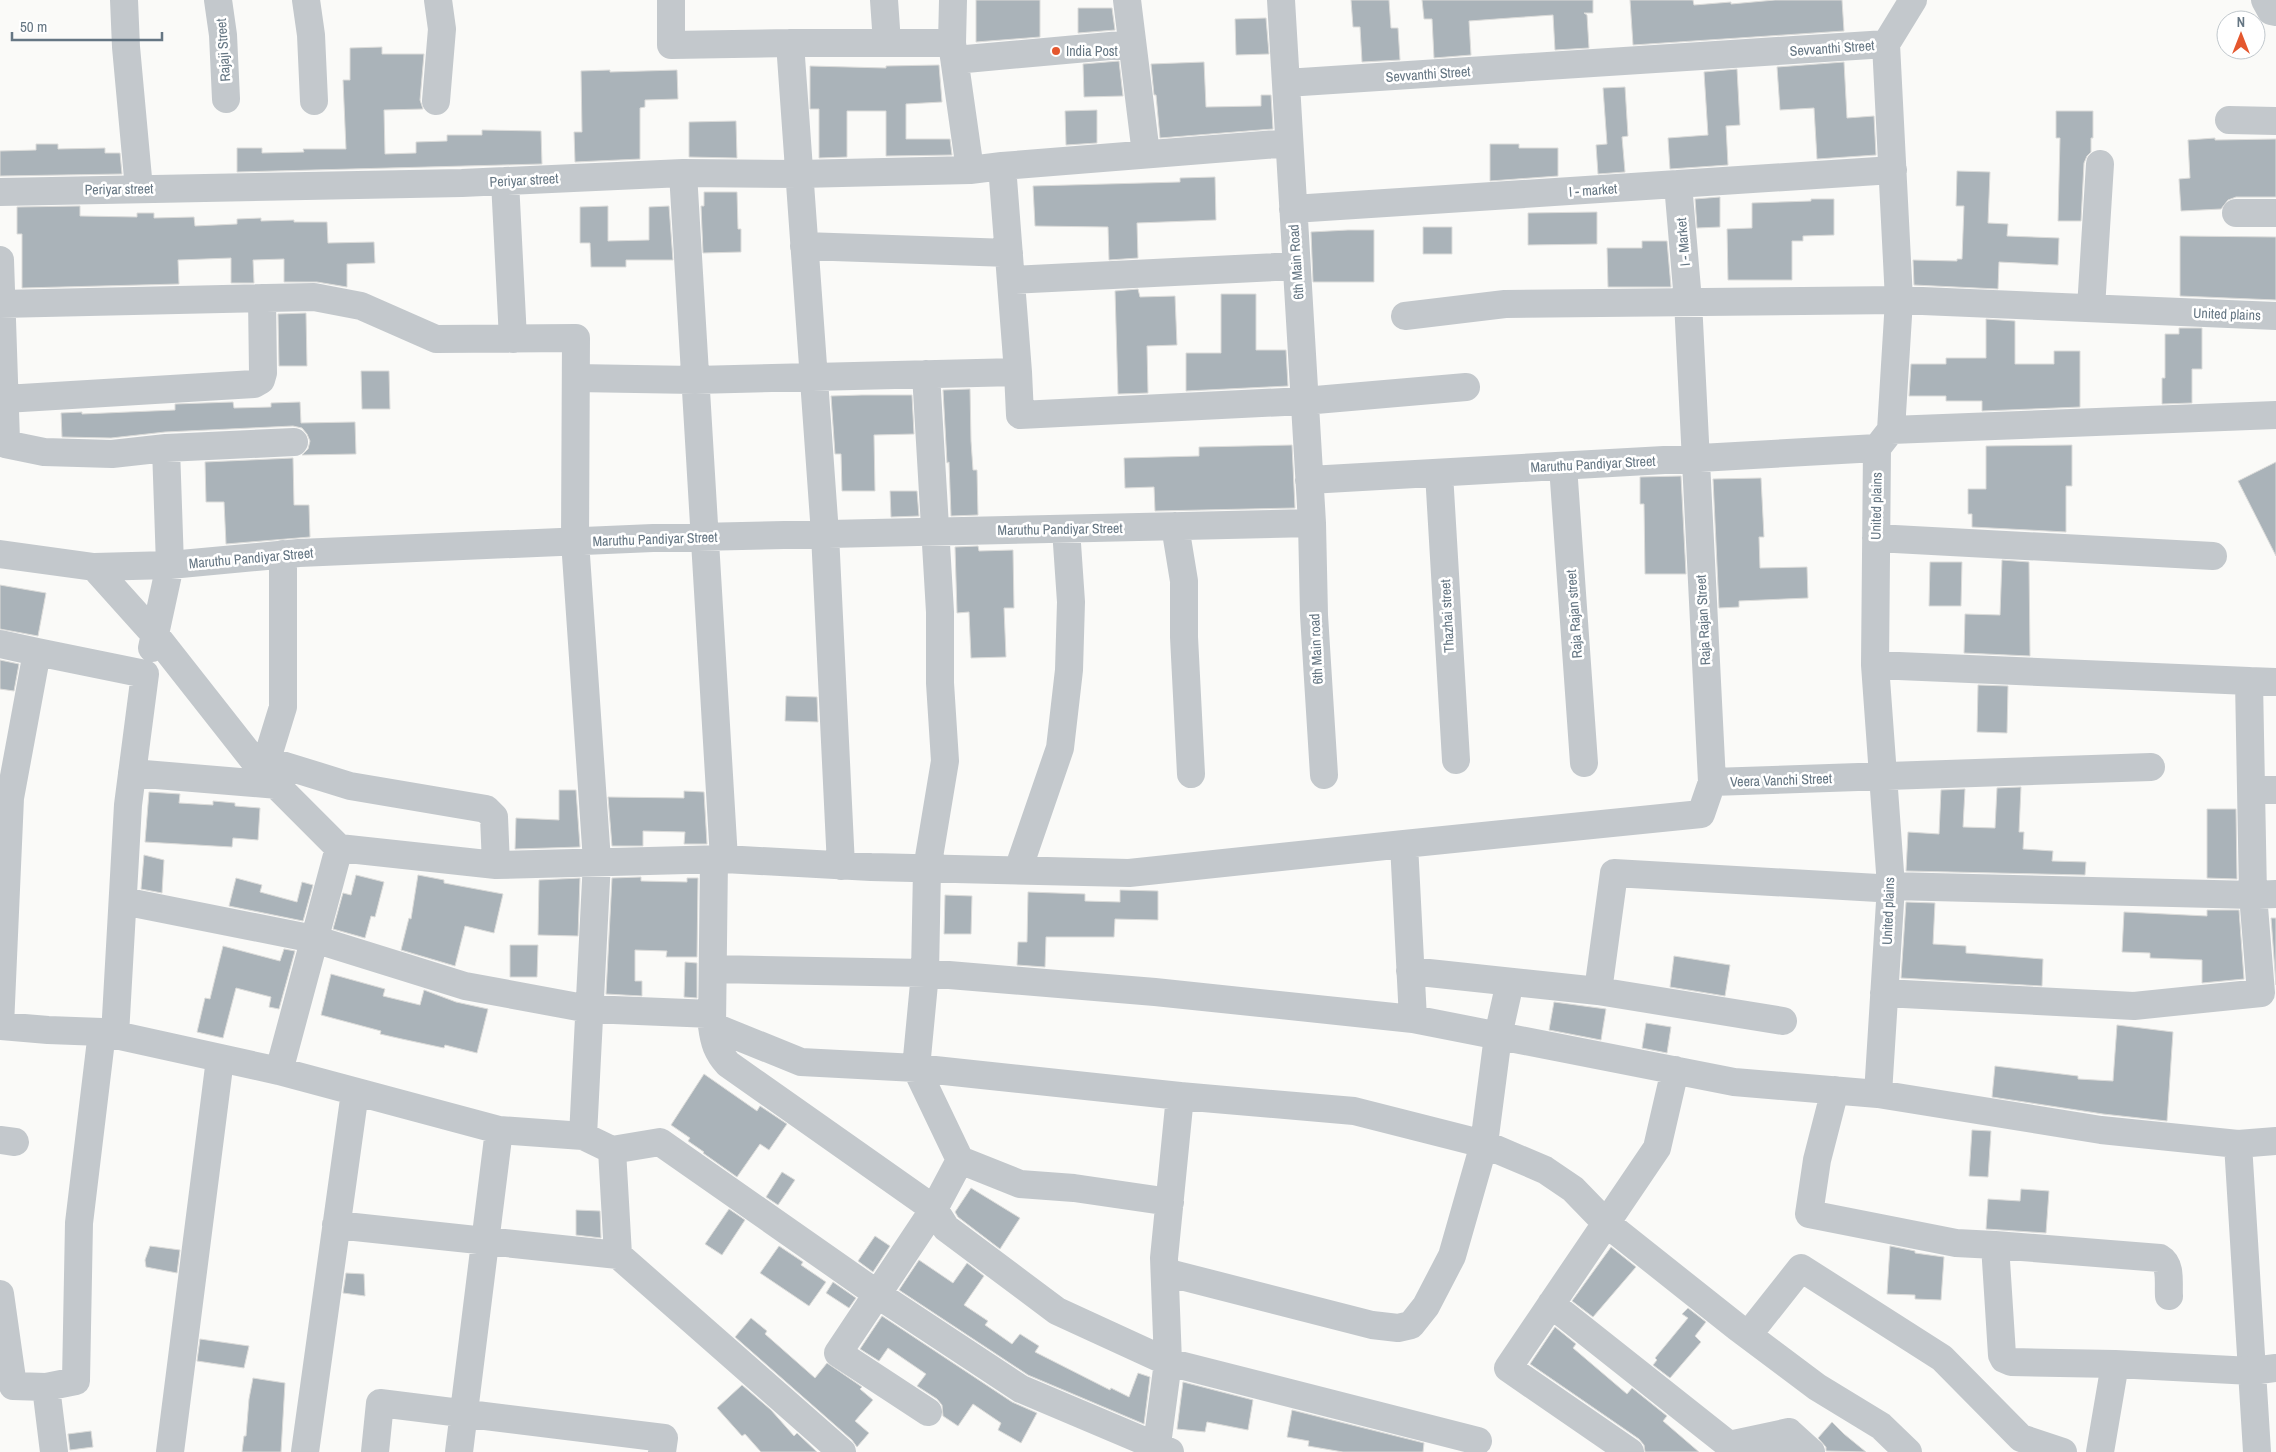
<svg xmlns="http://www.w3.org/2000/svg" width="2276" height="1452" font-family="'Archivo Narrow',sans-serif">
  <style>
    .building { fill: #aab3b9; stroke: #dcdcda }
    .lines { fill: none; stroke-linecap: round; stroke-linejoin: round }
    .minor { stroke: #c3c8cc; stroke-width: 28 }
    .poi-dot { fill: #e4572e; stroke: #fff; stroke-width: 2 }
    .labels { text-anchor: middle; stroke-width: 5; stroke-linejoin: round; paint-order: stroke }
    .street-label { font-size: 14px; fill: #657683; stroke: #fff }
    .poi-label { font-size: 14px; fill: #657683; stroke: #fff; text-anchor: start }
  </style>
  <rect width="100%" height="100%" fill="#fafaf8"/>
  <path class="building" d="M 976,0 L 1040,0 L 1040,37 L 976,42 Z
    M 1351,0 L 1389,0 L 1391,28 L 1398,28 L 1400,60 L 1362,62 L 1360,27 L 1353,27 Z
    M 1422,0 L 1593,0 L 1593,13 L 1584,13 L 1587,15 L 1589,48 L 1555,50 L 1553,15 L 1510,18 L 1469,21 L 1471,55 L 1434,58 L 1432,19 L 1424,19 Z
    M 1630,0 L 1693,0 L 1694,5 L 1731,2 L 1731,4 L 1775,0 L 1842,0 L 1844,31 L 1633,45 Z
    M 1078,8 L 1112,8 L 1115,30 L 1078,33 Z
    M 1266,18 L 1269,54 L 1236,55 L 1235,19 Z
    M 382,47 L 382,54 L 424,54 L 420,100 L 423,109 L 384,110 L 385,154 L 416,153 L 416,142 L 447,141 L 447,135 L 482,135 L 482,130 L 541,131 L 542,164 L 237,172 L 237,148 L 262,148 L 262,153 L 304,152 L 303,149 L 346,149 L 343,80 L 350,80 L 350,48 Z
    M 1119,61 L 1123,96 L 1084,97 L 1083,64 Z
    M 1204,62 L 1206,107 L 1261,106 L 1261,95 L 1271,95 L 1273,129 L 1160,138 L 1156,95 L 1154,95 L 1151,64 Z
    M 1844,62 L 1847,118 L 1874,116 L 1876,155 L 1817,159 L 1814,108 L 1780,110 L 1777,67 Z
    M 939,65 L 942,102 L 906,104 L 906,139 L 950,139 L 952,155 L 886,156 L 886,111 L 847,111 L 847,157 L 819,158 L 819,109 L 810,109 L 810,66 L 886,68 L 886,66 Z
    M 1737,69 L 1740,125 L 1726,126 L 1728,165 L 1670,169 L 1668,138 L 1708,135 L 1704,72 Z
    M 610,70 L 610,72 L 677,70 L 678,99 L 645,100 L 645,107 L 640,108 L 640,159 L 575,162 L 574,132 L 582,132 L 581,71 Z
    M 1625,87 L 1628,136 L 1622,137 L 1625,172 L 1598,174 L 1596,145 L 1607,144 L 1603,88 Z
    M 1097,110 L 1097,143 L 1066,145 L 1065,111 Z
    M 2056,111 L 2093,111 L 2093,138 L 2091,138 L 2091,152 L 2087,156 L 2084,163 L 2081,221 L 2058,221 L 2060,138 L 2056,138 Z
    M 736,121 L 737,158 L 689,157 L 689,122 Z
    M 2215,138 L 2215,140 L 2276,139 L 2276,197 L 2236,197 L 2228,200 L 2221,209 L 2181,211 L 2179,179 L 2190,178 L 2188,140 Z
    M 36,144 L 58,144 L 58,149 L 105,148 L 105,153 L 120,153 L 122,174 L 0,176 L 0,151 L 36,150 Z
    M 1490,144 L 1519,144 L 1519,148 L 1558,148 L 1558,176 L 1490,181 Z
    M 1957,171 L 1990,172 L 1988,223 L 2008,224 L 2007,236 L 2059,238 L 2058,265 L 1999,262 L 1998,289 L 1914,285 L 1913,260 L 1957,261 L 1957,259 L 1962,259 L 1964,206 L 1956,206 Z
    M 1215,177 L 1216,220 L 1137,223 L 1138,258 L 1109,260 L 1108,227 L 1035,226 L 1033,186 L 1180,182 L 1180,178 Z
    M 704,192 L 737,192 L 738,229 L 741,229 L 741,252 L 703,253 L 701,206 L 704,206 Z
    M 1720,197 L 1720,227 L 1697,228 L 1695,199 Z
    M 1811,199 L 1834,199 L 1834,235 L 1803,236 L 1803,241 L 1792,241 L 1792,280 L 1728,280 L 1727,229 L 1752,228 L 1752,203 L 1811,201 Z
    M 80,206 L 80,216 L 137,217 L 137,213 L 154,213 L 154,218 L 194,217 L 195,226 L 237,224 L 237,219 L 261,218 L 261,221 L 294,220 L 294,222 L 327,222 L 328,243 L 374,242 L 375,263 L 347,264 L 347,287 L 317,282 L 284,282 L 284,259 L 253,260 L 254,283 L 231,283 L 231,258 L 178,260 L 179,284 L 22,288 L 22,234 L 17,234 L 17,207 Z
    M 608,206 L 608,241 L 649,240 L 649,207 L 669,206 L 673,260 L 626,260 L 626,267 L 591,267 L 590,243 L 580,243 L 580,207 Z
    M 1597,212 L 1597,244 L 1528,245 L 1528,213 Z
    M 1423,227 L 1452,227 L 1452,254 L 1423,254 Z
    M 1348,230 L 1374,230 L 1374,282 L 1313,282 L 1311,232 Z
    M 2180,236 L 2276,237 L 2276,300 L 2180,296 Z
    M 1642,241 L 1667,241 L 1671,287 L 1608,287 L 1607,248 L 1642,248 Z
    M 1138,289 L 1140,297 L 1175,296 L 1177,345 L 1147,346 L 1148,393 L 1118,394 L 1115,291 Z
    M 1221,294 L 1256,294 L 1256,350 L 1286,350 L 1288,386 L 1186,391 L 1186,353 L 1221,353 Z
    M 306,313 L 307,366 L 279,366 L 278,314 Z
    M 1986,319 L 2015,321 L 2015,364 L 2054,364 L 2054,351 L 2080,351 L 2080,407 L 1982,411 L 1982,401 L 1946,401 L 1946,396 L 1909,396 L 1911,364 L 1946,364 L 1946,358 L 1986,358 Z
    M 2179,328 L 2202,328 L 2202,369 L 2192,369 L 2192,403 L 2162,404 L 2162,378 L 2165,378 L 2165,334 L 2179,334 Z
    M 361,371 L 389,371 L 390,409 L 362,409 Z
    M 970,389 L 971,441 L 973,470 L 977,470 L 978,515 L 951,516 L 949,462 L 947,463 L 943,390 Z
    M 862,395 L 912,395 L 914,434 L 874,435 L 875,491 L 842,491 L 841,454 L 835,454 L 831,396 Z
    M 233,402 L 234,408 L 271,407 L 271,403 L 300,402 L 301,423 L 355,422 L 356,454 L 302,455 L 308,449 L 310,441 L 307,434 L 302,428 L 293,426 L 165,432 L 111,438 L 62,437 L 61,413 L 82,412 L 82,414 L 175,410 L 175,404 Z
    M 1292,445 L 1295,508 L 1155,511 L 1154,487 L 1125,488 L 1124,458 L 1199,456 L 1199,447 Z
    M 2072,445 L 2072,486 L 2066,486 L 2066,532 L 1972,527 L 1972,514 L 1968,514 L 1968,489 L 1986,489 L 1986,446 Z
    M 293,458 L 294,505 L 309,505 L 310,537 L 226,544 L 224,502 L 206,502 L 205,462 Z
    M 2276,462 L 2276,556 L 2238,481 Z
    M 1681,476 L 1686,574 L 1645,574 L 1644,504 L 1640,504 L 1640,477 Z
    M 1761,478 L 1764,537 L 1759,537 L 1760,568 L 1807,567 L 1808,598 L 1739,601 L 1739,607 L 1719,608 L 1713,479 Z
    M 890,491 L 917,491 L 919,516 L 891,517 Z
    M 978,546 L 979,551 L 1013,550 L 1014,608 L 1004,608 L 1006,657 L 971,658 L 969,612 L 957,613 L 955,547 Z
    M 2002,560 L 2029,562 L 2030,656 L 1964,653 L 1965,614 L 2000,615 Z
    M 1930,562 L 1962,562 L 1961,606 L 1929,606 Z
    M 0,585 L 46,593 L 38,636 L 0,629 Z
    M 0,660 L 19,664 L 14,691 L 0,689 Z
    M 1978,685 L 2008,686 L 2007,733 L 1977,732 Z
    M 786,696 L 817,697 L 818,722 L 785,721 Z
    M 2021,787 L 2019,832 L 2024,832 L 2023,849 L 2053,851 L 2052,861 L 2086,862 L 2085,875 L 1906,871 L 1908,832 L 1939,834 L 1941,790 L 1965,789 L 1963,827 L 1995,828 L 1997,788 Z
    M 559,790 L 576,790 L 580,847 L 515,849 L 516,818 L 559,820 Z
    M 684,791 L 704,792 L 707,844 L 684,844 L 685,832 L 643,831 L 643,846 L 612,846 L 608,797 L 684,798 Z
    M 149,792 L 180,794 L 179,803 L 213,805 L 213,801 L 235,803 L 235,806 L 260,808 L 258,840 L 233,838 L 232,847 L 145,842 Z
    M 2207,809 L 2236,809 L 2237,879 L 2207,878 Z
    M 144,855 L 164,860 L 162,893 L 141,889 Z
    M 356,875 L 384,882 L 375,917 L 371,916 L 365,938 L 333,929 L 343,893 L 351,895 Z
    M 418,875 L 444,880 L 444,883 L 503,894 L 494,933 L 465,926 L 455,966 L 401,950 L 409,918 L 411,919 Z
    M 641,877 L 641,881 L 687,882 L 687,878 L 698,878 L 697,957 L 666,957 L 667,951 L 635,950 L 635,981 L 642,981 L 642,996 L 606,994 L 612,878 Z
    M 236,878 L 262,885 L 260,892 L 297,902 L 302,882 L 313,885 L 303,921 L 229,906 Z
    M 580,878 L 578,936 L 538,935 L 539,880 Z
    M 1120,890 L 1158,891 L 1158,920 L 1115,919 L 1114,937 L 1046,937 L 1045,967 L 1017,965 L 1018,942 L 1027,942 L 1028,892 L 1085,894 L 1085,901 L 1120,902 Z
    M 945,895 L 972,896 L 971,934 L 944,934 Z
    M 1906,902 L 1935,903 L 1933,944 L 1966,946 L 1966,953 L 2043,959 L 2042,986 L 1901,978 Z
    M 2207,910 L 2239,910 L 2244,979 L 2202,983 L 2202,960 L 2150,958 L 2150,953 L 2122,952 L 2124,912 L 2207,916 Z
    M 2271,918 L 2276,918 L 2276,985 Z
    M 510,945 L 538,945 L 537,977 L 510,977 Z
    M 223,946 L 280,961 L 284,949 L 295,951 L 279,1009 L 269,1007 L 271,997 L 236,988 L 223,1038 L 197,1032 L 205,998 L 210,999 Z
    M 1674,956 L 1730,965 L 1725,996 L 1670,987 Z
    M 685,962 L 697,963 L 697,998 L 684,997 Z
    M 331,974 L 385,989 L 383,996 L 420,1005 L 424,990 L 456,1002 L 488,1009 L 477,1053 L 445,1045 L 444,1048 L 402,1039 L 380,1034 L 381,1031 L 321,1015 Z
    M 1554,1002 L 1606,1009 L 1601,1040 L 1549,1030 Z
    M 1646,1023 L 1671,1027 L 1667,1053 L 1642,1048 Z
    M 2117,1025 L 2173,1032 L 2167,1121 L 2103,1114 L 1992,1097 L 1995,1066 L 2078,1076 L 2078,1079 L 2113,1081 Z
    M 704,1074 L 757,1111 L 760,1106 L 787,1124 L 769,1150 L 760,1144 L 737,1177 L 703,1153 L 704,1152 L 688,1141 L 690,1138 L 671,1125 Z
    M 1972,1130 L 1991,1131 L 1988,1177 L 1969,1176 Z
    M 782,1172 L 795,1180 L 778,1205 L 766,1197 Z
    M 971,1188 L 1020,1218 L 1000,1249 L 958,1217 L 955,1212 Z
    M 2021,1189 L 2049,1191 L 2046,1233 L 1986,1229 L 1988,1199 L 2020,1201 Z
    M 729,1209 L 745,1220 L 722,1255 L 705,1244 Z
    M 576,1210 L 600,1211 L 601,1238 L 576,1235 Z
    M 875,1236 L 890,1246 L 873,1272 L 858,1261 Z
    M 150,1246 L 180,1250 L 177,1273 L 146,1267 L 145,1260 Z
    M 779,1246 L 803,1262 L 801,1265 L 826,1282 L 809,1306 L 760,1273 Z
    M 1890,1246 L 1915,1251 L 1915,1253 L 1944,1257 L 1941,1300 L 1915,1299 L 1915,1295 L 1887,1294 Z
    M 1611,1247 L 1636,1267 L 1593,1317 L 1572,1301 Z
    M 919,1260 L 953,1283 L 967,1263 L 984,1276 L 964,1305 L 988,1321 L 985,1325 L 1012,1344 L 1020,1334 L 1039,1346 L 1035,1352 L 1110,1390 L 1111,1388 L 1129,1397 L 1138,1373 L 1150,1377 L 1144,1424 L 1028,1375 L 899,1290 Z
    M 346,1273 L 364,1274 L 365,1296 L 343,1293 Z
    M 833,1282 L 856,1298 L 849,1308 L 826,1293 Z
    M 1688,1308 L 1706,1322 L 1695,1336 L 1701,1342 L 1670,1378 L 1653,1365 L 1657,1360 L 1655,1358 L 1688,1318 L 1682,1314 Z
    M 882,1316 L 1012,1402 L 1037,1413 L 1021,1443 L 998,1430 L 1001,1423 L 973,1404 L 958,1426 L 943,1416 L 942,1405 L 937,1399 L 917,1386 L 926,1374 L 888,1348 L 879,1361 L 860,1349 Z
    M 751,1318 L 767,1331 L 765,1334 L 815,1378 L 827,1363 L 862,1387 L 860,1389 L 873,1400 L 855,1421 L 869,1433 L 857,1447 L 852,1440 L 735,1337 Z
    M 1555,1327 L 1576,1344 L 1573,1348 L 1627,1394 L 1632,1388 L 1667,1416 L 1663,1421 L 1699,1452 L 1645,1452 L 1644,1445 L 1639,1439 L 1530,1364 Z
    M 200,1339 L 249,1346 L 244,1368 L 197,1361 Z
    M 253,1378 L 285,1383 L 281,1452 L 242,1452 L 244,1436 L 246,1436 L 249,1399 Z
    M 1183,1382 L 1253,1400 L 1248,1430 L 1207,1422 L 1205,1432 L 1177,1429 Z
    M 742,1385 L 771,1410 L 794,1436 L 797,1433 L 817,1452 L 761,1452 L 745,1434 L 742,1436 L 717,1408 Z
    M 1292,1410 L 1424,1443 L 1423,1452 L 1343,1452 L 1308,1446 L 1309,1441 L 1287,1437 Z
    M 1832,1422 L 1844,1434 L 1866,1452 L 1826,1451 L 1826,1447 L 1818,1438 Z
    M 91,1431 L 93,1447 L 70,1450 L 68,1434 Z"/>
  <g class="lines">
    <path class="minor" d="M 124,0 L 126,47 L 139,189
      M 218,0 L 223,35 L 226,99
      M 306,0 L 311,35 L 314,101
      M 671,0 L 671,45 L 790,43
      M 884,0 L 887,43
      M 1127,0 L 1146,154
      M 1281,0 L 1312,523 L 1314,615 L 1324,775
      M 2265,0 L 2271,11 L 2276,12
      M 952,43 L 953,0
      M 1886,44 L 1913,0
      M 955,60 L 1132,44
      M 1286,83 L 1886,44 L 1899,300 L 1505,304 L 1405,316
      M 436,101 L 442,29 L 438,0
      M 2229,120 L 2276,121
      M 683,173 L 799,174 L 970,170
      M 505,181 L 513,339
      M 1678,184 L 1688,301 L 1712,782
      M 0,192 L 462,183 L 683,173 L 724,859 L 496,865 L 339,848
      M 1293,209 L 1893,170
      M 2236,213 L 2276,213
      M 804,246 L 1009,253
      M 0,260 L 6,441 L 0,440
      M 1011,280 L 1296,266
      M 0,304 L 314,297 L 361,306 L 436,339 L 576,338 L 575,541 L 597,861 L 583,1136 L 612,1150 L 618,1255 L 842,1452
      M 2091,308 L 2100,164
      M 1018,372 L 1020,415 L 1304,401 L 1466,387
      M 926,374 L 940,612 L 940,683 L 945,761 L 927,869 L 925,973 L 916,1068 L 1180,1096 L 1164,1258 L 1168,1362 L 1156,1452
      M 576,378 L 695,380 L 1018,372 L 1002,166 L 1289,143
      M 5,399 L 254,384 L 261,380 L 263,373 L 262,298
      M 1891,430 L 2276,415
      M 5,444 L 44,452 L 112,454 L 166,448 L 294,442
      M 1563,466 L 1584,763
      M 1439,473 L 1456,760
      M 1309,480 L 1877,448
      M 1175,526 L 1184,581 L 1184,637 L 1191,774
      M 1876,538 L 2213,556
      M 0,554 L 94,567 L 170,565 L 299,553 L 653,538 L 1312,523
      M 94,567 L 156,636 L 263,772 L 339,848 L 279,1071
      M 0,644 L 37,652
      M 152,648 L 170,565 L 166,448
      M 2249,681 L 2276,682
      M 266,760 L 350,786 L 486,809 L 494,817 L 496,865
      M 263,772 L 283,707 L 283,554
      M 132,773 L 278,785
      M 2251,790 L 2276,790
      M 10,798 L 37,652 L 145,674 L 128,805 L 115,1035
      M 0,799 L 10,798 L 0,1026
      M 1404,844 L 1701,814 L 1712,782 L 2151,767
      M 714,859 L 712,1026 L 801,1062 L 916,1068 L 960,1160
      M 724,859 L 871,867 L 1129,873 L 1404,844 L 1413,1019 L 1734,1082 L 1878,1094 L 2101,1130 L 2238,1144 L 2276,1141
      M 841,866 L 825,534 L 790,43 L 952,43 L 970,170 L 1002,166
      M 1018,870 L 1060,748 L 1069,670 L 1071,602 L 1066,529
      M 123,901 L 314,939 L 465,986 L 589,1009 L 712,1014
      M 713,969 L 925,973 L 1155,992 L 1413,1019
      M 1410,971 L 1598,991 L 1614,873 L 1878,888 L 1891,886 L 2253,895 L 2249,681 L 1875,665
      M 1598,991 L 1783,1021
      M 1884,993 L 2134,1006 L 2261,993 L 2253,895 L 2276,894
      M 0,1026 L 48,1030 L 102,1032 L 279,1071 L 499,1130 L 459,1452
      M 712,1026 C 714,1042 717,1052 728,1064 L 934,1209 L 946,1228 L 1057,1311 L 1168,1362 L 1478,1441
      M 1835,1090 L 1817,1160 L 1809,1214 L 1956,1243 L 1995,1245 L 2002,1355 L 2004,1359 L 2011,1362 L 2115,1364 L 2100,1452
      M 1878,1094 L 1891,886 L 1875,665 L 1877,448 L 1891,430 L 1899,300 L 2276,316
      M 1180,1096 L 1354,1111 L 1484,1144 L 1545,1170 L 1573,1189 L 1606,1223 L 1737,1327 L 1817,1387 L 1881,1426 L 1908,1452
      M 499,1130 L 583,1136
      M 0,1140 L 15,1142
      M 612,1150 L 660,1142 L 883,1298 L 1021,1389 L 1170,1452
      M 336,1225 L 618,1255
      M 1995,1245 L 2160,1258 C 2172,1265 2168,1284 2169,1296
      M 1165,1272 L 1372,1325 L 1398,1328 L 1411,1325 L 1426,1306 L 1452,1256 L 1484,1144 L 1498,1036 L 1510,982
      M 0,1294 L 13,1386 L 46,1387
      M 1551,1304 L 1729,1445 L 1789,1432
      M 1748,1335 L 1801,1268 L 1942,1358 L 2021,1438 L 2063,1452
      M 2115,1364 L 2252,1371 L 2238,1144
      M 928,1412 L 838,1353 L 934,1209 L 960,1160 L 1020,1184 L 1074,1188 L 1170,1202
      M 1778,1445 L 1789,1432 L 1811,1452
      M 54,1452 L 46,1387 L 76,1381 L 79,1223 L 102,1032
      M 170,1452 L 220,1059
      M 305,1452 L 355,1092
      M 375,1452 L 380,1403 L 664,1438 L 662,1452
      M 1630,1452 L 1508,1368 L 1657,1148 L 1675,1070
      M 2257,1452 L 2252,1371 L 2276,1368"/>
  </g>
  <circle class="poi-dot" cx="1056" cy="51" r="5"/>
  <g class="labels">
    <g class="street-label">
      <text transform="translate(1832 48) rotate(-4)" y="5">Sevvanthi Street</text>
      <text transform="translate(223 50) rotate(-94)" y="5">Rajaji Street</text>
      <text transform="translate(1428 74) rotate(-4)" y="5">Sevvanthi Street</text>
      <text transform="translate(524 180) rotate(-3)" y="5">Periyar street</text>
      <text transform="translate(119 189) rotate(-1)" y="5">Periyar street</text>
      <text transform="translate(1593 190) rotate(-4)" y="5">I - market</text>
      <text transform="translate(1683 242) rotate(-95)" y="5">I - Market</text>
      <text transform="translate(1296 262) rotate(-94)" y="5">6th Main Road</text>
      <text transform="translate(2227 314) rotate(2)" y="5">United plains</text>
      <text transform="translate(1593 464) rotate(-3)" y="5">Maruthu Pandiyar Street</text>
      <text transform="translate(1876 506) rotate(-89)" y="5">United plains</text>
      <text transform="translate(1060 529) rotate(-1)" y="5">Maruthu Pandiyar Street</text>
      <text transform="translate(655 539) rotate(-2)" y="5">Maruthu Pandiyar Street</text>
      <text transform="translate(251 558) rotate(-5)" y="5">Maruthu Pandiyar Street</text>
      <text transform="translate(1574 614) rotate(-94)" y="5">Raja Rajan street</text>
      <text transform="translate(1447 616) rotate(-93)" y="5">Thazhai street</text>
      <text transform="translate(1703 620) rotate(-93)" y="5">Raja Rajan Street</text>
      <text transform="translate(1316 649) rotate(-93)" y="5">6th Main road</text>
      <text transform="translate(1781 780) rotate(-2)" y="5">Veera Vanchi Street</text>
      <text transform="translate(1888 911) rotate(-88)" y="5">United plains</text>
    </g>
    <g class="poi-label">
      <text x="1066" y="56">India Post</text>
    </g>
  </g>
  <g transform="translate(2241 35)"><circle r="24" fill="#ffffff" stroke="#c1c8cd"/>
  <path d="M0-4L9 19L0 12L-9 19Z" fill="#e4572e"/>
  <text y="-8" font-size="14" font-weight="bold" text-anchor="middle" fill="#657683">N</text>
  </g>
  <path d="M12 32v8h150v-8" fill="none" stroke="#657683" stroke-width="2.5"/>
  <text x="20" y="32" font-size="15" fill="#657683" stroke="#ffffff" stroke-width="4" paint-order="stroke">50 m</text>
</svg>
